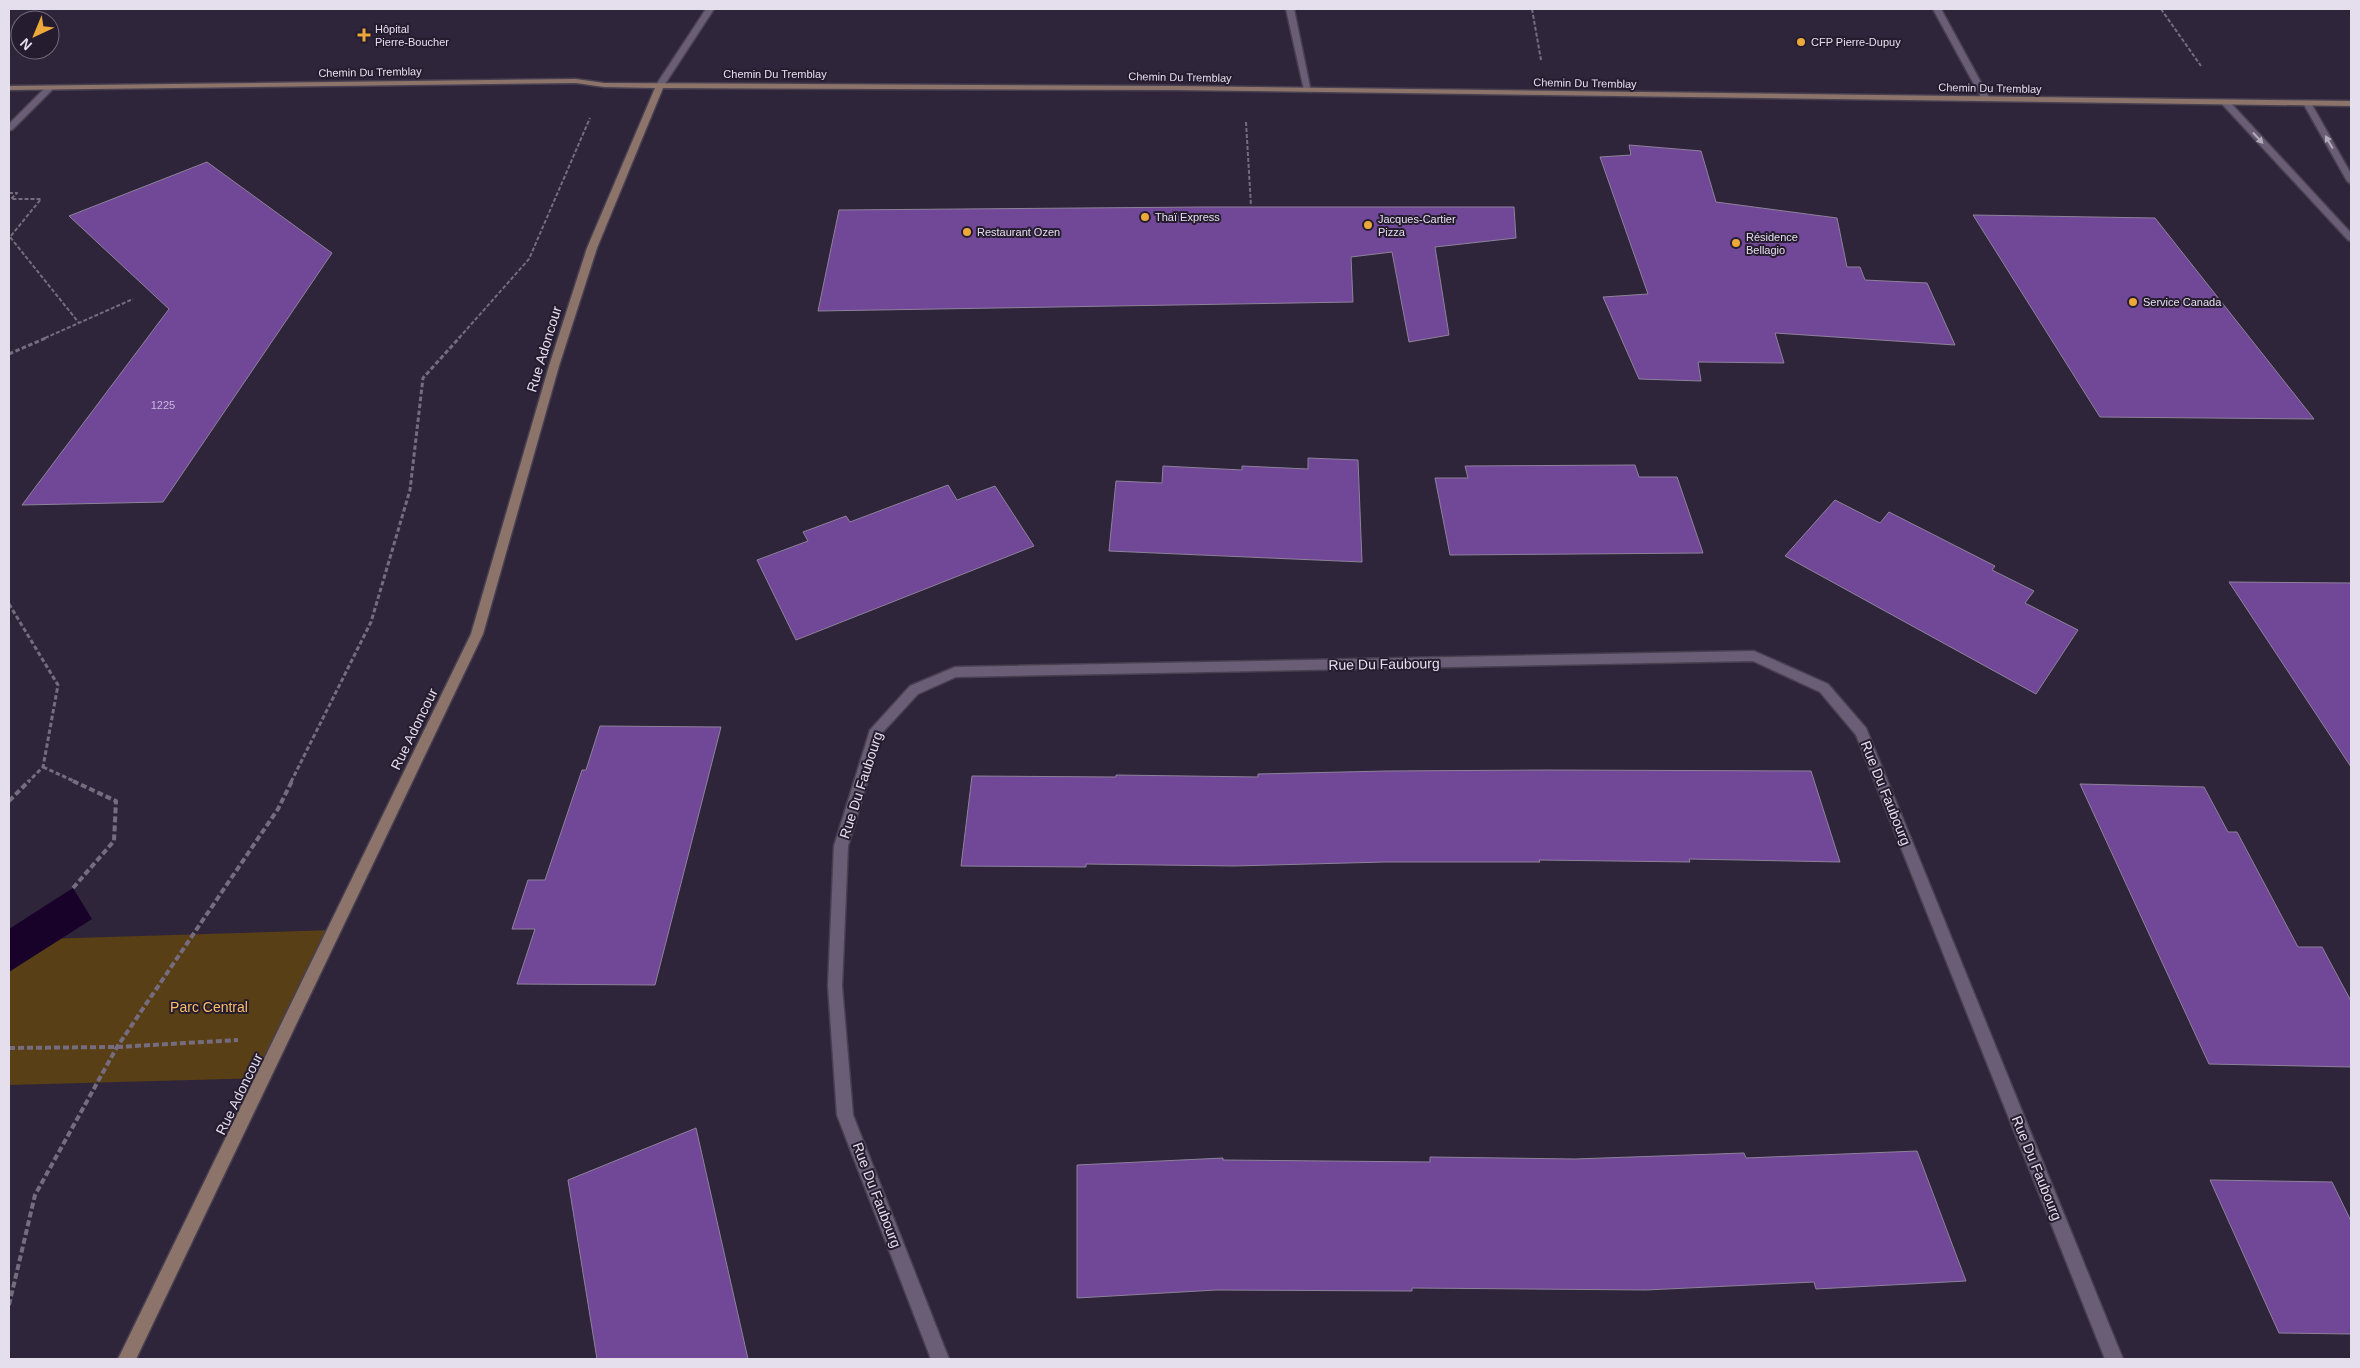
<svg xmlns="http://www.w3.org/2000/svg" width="2360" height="1368" font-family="Helvetica,sans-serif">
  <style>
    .green { fill: #593f15 }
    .water { fill: #180229 }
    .building { fill: #714797; stroke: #8e829b }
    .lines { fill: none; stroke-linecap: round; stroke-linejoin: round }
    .lane-casing { stroke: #484051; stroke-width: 3 }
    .street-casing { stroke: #484051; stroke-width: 3 }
    .secondary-casing { stroke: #484051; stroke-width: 3 }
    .path-far2 { stroke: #756c7f; stroke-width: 2; stroke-dasharray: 4 2; stroke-linecap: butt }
    .path-far1 { stroke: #756c7f; stroke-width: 3; stroke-dasharray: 4.5 2.5; stroke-linecap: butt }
    .path { stroke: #756c7f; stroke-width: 4; stroke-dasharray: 6 3; stroke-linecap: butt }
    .lane { fill: #695e75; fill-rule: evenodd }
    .street { fill: #695e75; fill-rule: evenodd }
    .secondary { fill: #8d746a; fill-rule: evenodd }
    .oneway { fill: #b3abbd }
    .poi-dot { fill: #eca93a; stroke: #251c2f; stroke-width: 2 }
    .labels { text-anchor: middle; stroke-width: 4; stroke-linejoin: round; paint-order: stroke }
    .far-poi-label { font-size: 11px; fill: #e5dfed; stroke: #251c2f; text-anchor: start }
    .far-street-label { font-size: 11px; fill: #e5dfed; stroke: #251c2f }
    .number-label { font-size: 11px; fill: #c8b9d8 }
    .street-label { font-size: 14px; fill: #e5dfed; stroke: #251c2f }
    .park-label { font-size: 14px; fill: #fcbf65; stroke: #251c2f }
  </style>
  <rect width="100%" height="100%" fill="#2f253a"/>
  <path class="green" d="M 334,930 L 263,1078 L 9,1085 L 9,940 Z"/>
  <path class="water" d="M 73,888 L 92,919 L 9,972 L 9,929 Z"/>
  <path class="building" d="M 1629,145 L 1701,151 L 1716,202 L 1837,218 L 1847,267 L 1860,267 L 1865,280 L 1927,283 L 1955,345 L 1775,333 L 1784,363 L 1698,362 L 1701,381 L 1639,379 L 1603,297 L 1648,294 L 1600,157 L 1631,155 Z
    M 207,162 L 332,253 L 163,502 L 22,505 L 169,309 L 69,216 Z
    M 1203,207 L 1514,207 L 1516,238 L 1435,247 L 1449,335 L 1409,342 L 1392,252 L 1351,257 L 1353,302 L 818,311 L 839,210 Z
    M 1973,215 L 2155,218 L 2314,419 L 2100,417 Z
    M 1308,458 L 1358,460 L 1362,562 L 1109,551 L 1116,481 L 1162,483 L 1163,466 L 1242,470 L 1242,466 L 1308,469 Z
    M 1635,465 L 1639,477 L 1677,477 L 1703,553 L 1450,555 L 1435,478 L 1468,478 L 1465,466 Z
    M 948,485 L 957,500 L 995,486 L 1034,546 L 796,640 L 757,560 L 808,541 L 803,532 L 846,516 L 850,522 Z
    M 1835,500 L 1880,523 L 1889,512 L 1995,566 L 1992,570 L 2034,591 L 2025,603 L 2078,630 L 2036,694 L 1785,556 Z
    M 2229,582 L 2351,583 L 2351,767 Z
    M 600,726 L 721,727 L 655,985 L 517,984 L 535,929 L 512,929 L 528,880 L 545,880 L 582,770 L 586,770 Z
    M 1548,770 L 1811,771 L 1840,862 L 1689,859 L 1690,862 L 1539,860 L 1540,862 L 1385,862 L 1234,866 L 1086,864 L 1086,867 L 961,866 L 972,776 L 1116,777 L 1116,775 L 1258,777 L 1258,774 L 1386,771 Z
    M 2080,784 L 2204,787 L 2228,832 L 2237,832 L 2298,947 L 2322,947 L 2351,1001 L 2351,1067 L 2209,1064 Z
    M 696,1128 L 748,1359 L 597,1359 L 568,1180 Z
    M 1917,1151 L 1966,1281 L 1816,1289 L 1814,1282 L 1646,1290 L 1412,1288 L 1412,1291 L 1216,1290 L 1077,1298 L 1077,1165 L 1223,1158 L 1223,1160 L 1430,1162 L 1430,1157 L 1575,1159 L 1744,1153 L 1746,1158 Z
    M 2210,1180 L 2332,1182 L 2351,1221 L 2351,1334 L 2279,1333 Z"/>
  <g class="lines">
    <defs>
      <path id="lane" d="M 706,9 L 714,9 L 663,87 L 657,87 L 656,85 Z
        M 1286,9 L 1294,9 L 1311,92 L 1304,90 Z
        M 1933,9 L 1941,9 L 1990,99 L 1989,101 L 1982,99 Z
        M 47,86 L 54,88 L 12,130 L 9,130 L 9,124 Z
        M 2222,100 L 2228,100 L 2351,233 L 2351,241 L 2348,240 L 2222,104 Z
        M 2304,101 L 2311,103 L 2351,174 L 2351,184 L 2347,181 L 2303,103 Z"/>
      <path id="street" d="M 1754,651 L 1828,684 L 1866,728 L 2123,1359 L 2105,1359 L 1856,735 L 1820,692 L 1753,661 L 956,677 L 918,694 L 882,733 L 848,846 L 842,986 L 853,1115 L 949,1359 L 931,1359 L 837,1115 L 828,986 L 834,846 L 870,730 L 910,686 L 955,667 Z"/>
      <path id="secondary" d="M 576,79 L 604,83 L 1176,86 L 2351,101 L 2351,106 L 1176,90 L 663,88 L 597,248 L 559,366 L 483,634 L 136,1359 L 118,1359 L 471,634 L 549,366 L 587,248 L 655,88 L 604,87 L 576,83 L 9,90 L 9,86 Z"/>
    </defs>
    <use href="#lane" class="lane-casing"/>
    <use href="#street" class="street-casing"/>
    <use href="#secondary" class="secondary-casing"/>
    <path class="path-far2" d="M 1532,9 L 1541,60
      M 2161,9 L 2201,66
      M 1246,122 L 1251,206
      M 9,193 L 17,193 L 11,199 L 41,199 L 10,237 L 79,323
      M 45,338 L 133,299
      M 459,338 L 529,259 L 590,118"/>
    <path class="path-far1" d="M 9,354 L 48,337
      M 9,604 L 58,685 L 43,767 L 28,782
      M 43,767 L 76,782
      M 291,782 L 371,622 L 410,490 L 423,378 L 460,337"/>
    <path class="path" d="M 9,801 L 29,781
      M 73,888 L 114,841 L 116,801 L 73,781
      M 9,1048 L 117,1047 L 238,1040
      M 9,1305 L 35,1195 L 117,1047 L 278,809 L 292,781"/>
    <use href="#lane" class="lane"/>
    <use href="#street" class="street"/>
    <use href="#secondary" class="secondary"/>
  </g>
  <defs><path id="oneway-solid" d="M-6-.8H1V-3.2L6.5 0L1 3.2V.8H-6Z" transform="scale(1.25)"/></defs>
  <g class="oneway">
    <use href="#oneway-solid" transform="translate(2258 138) rotate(47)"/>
    <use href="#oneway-solid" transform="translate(2329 142) rotate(-120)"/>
  </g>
  <g class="poi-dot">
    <path d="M361.5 27.5h5v5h5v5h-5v5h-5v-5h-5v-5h5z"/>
    <circle cx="1801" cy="42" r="5"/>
    <circle cx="1145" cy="217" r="5"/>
    <circle cx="1368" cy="225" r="5"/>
    <circle cx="967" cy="232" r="5"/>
    <circle cx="1736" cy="243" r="5"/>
    <circle cx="2133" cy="302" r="5"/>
  </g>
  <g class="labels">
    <g class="far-poi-label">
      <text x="375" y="33">Hôpital<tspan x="375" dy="13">Pierre-Boucher</tspan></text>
      <text x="1811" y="46">CFP Pierre-Dupuy</text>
      <text x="1155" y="221">Thaï Express</text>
      <text x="1378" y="223">Jacques-Cartier<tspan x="1378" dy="13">Pizza</tspan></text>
      <text x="977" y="236">Restaurant Ozen</text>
      <text x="1746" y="241">Résidence<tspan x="1746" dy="13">Bellagio</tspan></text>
      <text x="2143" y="306">Service Canada</text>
    </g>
    <g class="far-street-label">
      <text transform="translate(370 72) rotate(-1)" y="4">Chemin Du Tremblay</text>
      <text x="775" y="78">Chemin Du Tremblay</text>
      <text transform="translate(1180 77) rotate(1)" y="4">Chemin Du Tremblay</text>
      <text transform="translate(1585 83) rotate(1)" y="4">Chemin Du Tremblay</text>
      <text transform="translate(1990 88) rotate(1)" y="4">Chemin Du Tremblay</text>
    </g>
    <g class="number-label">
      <text x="163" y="409">1225</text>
    </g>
    <g class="street-label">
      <text transform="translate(544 349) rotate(-73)" y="5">Rue Adoncour</text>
      <text transform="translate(1384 664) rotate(-1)" y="5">Rue Du Faubourg</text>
      <text transform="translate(414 729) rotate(-64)" y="5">Rue Adoncour</text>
      <text transform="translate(861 785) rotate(-72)" y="5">Rue Du Faubourg</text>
      <text transform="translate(1886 793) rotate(68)" y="5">Rue Du Faubourg</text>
      <text transform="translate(239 1094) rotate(-64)" y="5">Rue Adoncour</text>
      <text transform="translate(2037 1168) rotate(68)" y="5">Rue Du Faubourg</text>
      <text transform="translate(877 1195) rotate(69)" y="5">Rue Du Faubourg</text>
    </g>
    <g class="park-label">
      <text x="209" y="1012">Parc Central</text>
    </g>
  </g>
  <rect width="2360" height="1368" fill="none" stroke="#e5dfed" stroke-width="20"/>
  <g transform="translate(35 35) rotate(224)"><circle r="24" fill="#251c2f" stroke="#726a7b"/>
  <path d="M0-4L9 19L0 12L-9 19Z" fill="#eca93a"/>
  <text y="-8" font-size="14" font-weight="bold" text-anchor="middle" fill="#e5dfed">N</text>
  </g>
</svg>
